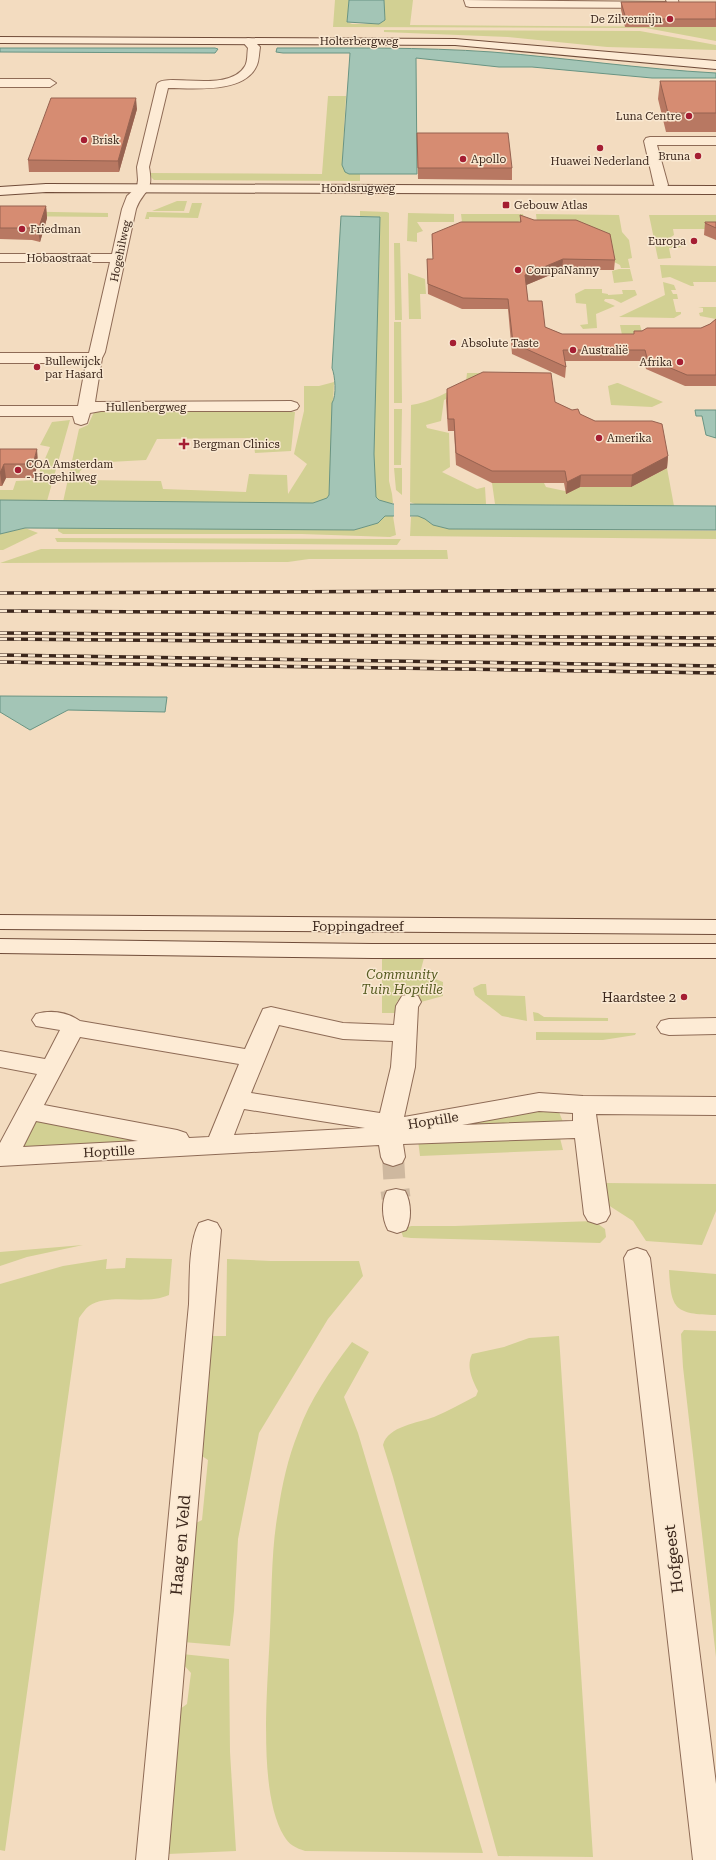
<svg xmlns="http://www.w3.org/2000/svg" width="716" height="1860" font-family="'Roboto Serif',serif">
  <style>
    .green { fill: #d2d093 }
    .water { fill: #a3c5b6; stroke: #699483 }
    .pier { fill: #f3dcc0 }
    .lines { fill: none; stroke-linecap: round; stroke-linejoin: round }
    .street-tunnel-far1 { stroke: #ceb89f; stroke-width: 22; stroke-dasharray: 22 11; stroke-linecap: butt }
    .street-tunnel { stroke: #ceb89f; stroke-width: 29; stroke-dasharray: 29 14; stroke-linecap: butt }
    .street-casing { stroke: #8e6b56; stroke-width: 2 }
    .secondary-casing { stroke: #704c39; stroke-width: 2 }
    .street { fill: #fdebd5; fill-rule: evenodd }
    .secondary { fill: #fdebd5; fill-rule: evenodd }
    .rail-casing { stroke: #3c271c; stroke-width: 3.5 }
    .rail { stroke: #f9e8d1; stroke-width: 2.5; stroke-dasharray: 7; stroke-linecap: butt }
    .wall { fill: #b87862 }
    .shaded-wall { fill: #966250 }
    .building { fill: #d68c72; stroke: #966250 }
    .poi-dot { fill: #a51e33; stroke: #f9e8d1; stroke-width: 1.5 }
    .labels { text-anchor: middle; stroke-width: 3; stroke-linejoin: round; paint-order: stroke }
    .far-poi-label { font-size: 11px; fill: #3c271c; stroke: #f9e8d1; text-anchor: start }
    .far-street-label { font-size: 11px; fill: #3c271c; stroke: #f9e8d1 }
    .street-label { font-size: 13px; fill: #3c271c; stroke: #f9e8d1 }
    .park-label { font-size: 13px; font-style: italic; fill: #555b20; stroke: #f9e8d1 }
    .poi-label { font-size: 13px; fill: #3c271c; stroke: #f9e8d1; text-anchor: end }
    .near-street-label { font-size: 16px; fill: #3c271c; stroke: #f9e8d1 }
  </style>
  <rect width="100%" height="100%" fill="#f3dcc0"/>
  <path class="green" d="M 335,0 L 349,0 L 347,22 L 352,24 L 379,24 L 385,20 L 384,0 L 413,0 L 410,25 L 716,27 L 716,41 L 646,28 L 333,27 Z
    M 384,30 L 640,31 L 716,45 L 716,50 L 607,47 L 508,37 L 384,32 Z
    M 328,96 L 346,96 L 342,165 L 349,174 L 360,174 L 360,181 L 154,180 L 148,174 L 148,173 L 322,174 Z
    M 177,201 L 187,201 L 184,211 L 152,211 Z
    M 192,203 L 202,203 L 198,218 L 149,217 L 149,219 L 145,219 L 147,212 L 189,213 Z
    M 0,211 L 108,213 L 108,217 L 0,216 Z
    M 360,211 L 387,212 L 389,213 L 389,481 L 392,494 L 393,503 C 386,503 381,502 376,497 L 374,454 L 380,217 L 360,216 Z
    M 408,213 L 454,214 L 454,222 L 417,222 L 423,231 L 417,233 L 417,242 L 407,241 Z
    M 461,214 L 523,214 L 524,219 L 518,222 L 462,222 Z
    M 536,214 L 619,215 L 622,232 L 629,240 L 632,258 L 628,259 L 630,268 L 621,268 L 620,265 L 537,223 Z
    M 649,215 L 716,215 L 716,229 L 673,229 L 674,235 L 668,239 L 654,239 Z
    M 654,240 L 665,240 L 671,244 L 684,247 L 669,248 L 671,258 L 658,259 Z
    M 394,243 L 400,243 L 402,320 L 395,320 Z
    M 660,265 L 716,266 L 716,282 L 693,282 L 694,286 L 691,286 L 670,277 L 662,278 Z
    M 619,269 L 630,269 L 633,281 L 614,283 L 612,271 Z
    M 408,273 L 425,279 L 426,294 L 420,294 L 421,319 L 409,319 Z
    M 663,282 L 674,285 L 676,290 L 671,290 L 673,294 L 677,294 L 678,299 L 673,299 L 676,312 L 681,312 L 681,314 L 674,318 L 619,317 L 665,295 Z
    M 585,289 L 602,289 L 602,293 L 608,294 L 608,295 L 623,294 L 622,290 L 635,290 L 637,295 L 621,303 L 613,299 L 605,299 L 604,301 L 615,306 L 596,314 L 597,328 L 583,329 L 580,325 L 588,324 L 586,304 L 576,303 L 575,294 Z
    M 698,307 L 716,307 L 716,319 L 700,316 L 699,313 L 703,312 L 703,308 Z
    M 394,322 L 401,322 L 402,403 L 394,403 Z
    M 620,325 L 640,325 L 643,336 L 622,335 Z
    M 467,373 L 481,373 L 481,383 L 444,400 L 441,421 L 426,425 L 427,428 L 449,433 L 450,467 L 442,472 L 477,489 L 485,487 L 486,504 L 415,504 L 410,502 L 411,405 C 429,403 450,391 466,382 Z
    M 334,382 L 329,495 C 326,501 319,502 313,503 L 63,502 L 79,429 L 88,425 L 95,410 L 295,412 L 291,451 L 255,453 L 253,438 L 157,439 L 146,460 L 91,463 L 80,471 L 78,480 L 161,481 L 163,489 L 246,492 L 249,474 L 287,475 L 288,494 L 307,464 L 294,454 L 304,411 L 304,386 L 319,386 Z
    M 617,383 L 618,383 L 663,402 L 652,407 L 611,405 L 608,386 Z
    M 394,409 L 402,409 L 401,465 L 394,465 Z
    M 70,420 L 47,501 L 0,500 L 0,490 L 13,490 L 16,481 L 36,480 L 50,447 L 40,445 L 52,422 Z
    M 394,468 L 402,468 L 402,495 L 396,490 Z
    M 667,468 L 674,506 L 495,504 L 492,483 L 544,483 L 546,487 L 565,491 L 579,487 L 631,487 Z
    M 385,516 L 393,516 L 396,535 L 390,537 L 302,534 L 63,534 L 58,531 L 58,528 L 354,530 L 378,523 Z
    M 418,516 L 425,518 L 433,525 L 449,529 L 716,531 L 716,539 L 410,536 L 411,517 Z
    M 25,528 L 38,533 L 3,550 L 0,550 L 0,534 Z
    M 55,538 L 380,539 L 401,539 L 397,545 L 57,542 Z
    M 41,549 L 447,550 L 448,559 L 309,559 L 288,562 L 0,563 Z
    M 382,958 L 424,958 L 420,973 L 443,982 L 443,996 L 421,1002 L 397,1001 L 395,1013 L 382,1013 Z
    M 481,984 L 486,984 L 487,995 L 525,996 L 527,1021 L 502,1016 L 475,995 L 473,988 Z
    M 533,1012 L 538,1013 L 544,1017 L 608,1018 L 608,1021 L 534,1021 Z
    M 536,1032 L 636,1033 L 635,1035 L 603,1040 L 536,1040 Z
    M 557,1107 L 563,1122 L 445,1131 L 440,1124 Z
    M 36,1116 L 167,1143 L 18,1150 Z
    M 559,1134 L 563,1150 L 420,1156 L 418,1140 Z
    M 605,1183 L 716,1184 L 716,1211 L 702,1245 L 646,1241 L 633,1221 L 605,1203 Z
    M 594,1221 L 605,1229 L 606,1237 L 600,1243 L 411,1238 L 403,1237 L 401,1230 L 411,1226 L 455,1226 Z
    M 83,1245 L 27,1257 L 0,1266 L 0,1252 Z
    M 126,1258 L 172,1259 L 169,1295 C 145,1306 110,1292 89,1306 C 85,1309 82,1314 79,1318 L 5,1851 L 0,1850 L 0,1284 L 63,1266 L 107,1259 L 106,1269 L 125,1268 Z
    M 227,1259 L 271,1261 L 359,1261 L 363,1276 L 328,1319 L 259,1433 L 238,1539 L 234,1611 L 230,1646 L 183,1642 L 194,1524 L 202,1520 L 208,1460 L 199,1454 L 207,1336 L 226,1336 Z
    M 669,1270 L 716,1274 L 716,1315 C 675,1314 671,1310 669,1270 Z
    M 684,1330 L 716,1331 L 716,1657 L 683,1367 L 681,1334 Z
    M 559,1336 L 593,1857 L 498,1856 L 393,1477 L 383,1445 C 388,1426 418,1423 434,1417 C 448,1411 462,1403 476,1396 L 478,1391 C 472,1379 466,1367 472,1354 L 504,1347 L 529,1338 Z
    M 352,1342 L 369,1352 L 344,1397 L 358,1433 L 483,1853 L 305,1851 C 296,1848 289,1845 284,1836 C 257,1792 268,1684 270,1632 C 272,1592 271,1551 278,1512 C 282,1485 288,1458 298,1433 C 310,1399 330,1371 352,1342 Z
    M 182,1654 L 229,1659 L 230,1752 L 236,1851 L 168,1854 L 180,1709 L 187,1704 L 191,1673 L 182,1663 Z"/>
  <path class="water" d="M 349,0 L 384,0 L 385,20 L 379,24 L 347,22 Z
    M 0,48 L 215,48 L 218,49 L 215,53 L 0,52 Z
    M 277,48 C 349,48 421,47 492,52 C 567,58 641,69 716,73 L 716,78 L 652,78 L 532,67 L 499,67 L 416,58 L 417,174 L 349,174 L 345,172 L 342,165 L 350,53 L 283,53 L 276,52 Z
    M 341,216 L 380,217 L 374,454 L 376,497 L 379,500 L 393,504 L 716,506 L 716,530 L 449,529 L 433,525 L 425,519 L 418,516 L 385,516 L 378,523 L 354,530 L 25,528 L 0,534 L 0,500 L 313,503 L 327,498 L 329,495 L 332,403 C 337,396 335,375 332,368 Z
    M 695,410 L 716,410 L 716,438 L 706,435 L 702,416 L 696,416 Z
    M 0,696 L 155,697 L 167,697 L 165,712 L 68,710 L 30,730 L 0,712 Z"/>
  <path class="pier" d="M 394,502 L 410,502 L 410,518 L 394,518 Z"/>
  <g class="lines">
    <path class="street-tunnel-far1" d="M 393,1157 L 395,1191"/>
    <path class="street-tunnel" d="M 395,1190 L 396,1198"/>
    <defs>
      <path id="street" d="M 464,0 L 667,2 L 666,0 L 678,0 L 679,5 L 673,8 L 470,7 L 466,6 Z
        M 248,38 L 252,39 L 260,47 C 259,53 259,60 257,65 C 245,94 193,88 168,88 L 149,167 C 154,194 144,188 136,209 L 105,352 L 102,358 L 95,402 L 291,401 L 297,403 L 299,406 L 297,409 L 291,411 L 101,411 L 90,413 L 87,423 L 81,425 L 75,423 L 73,416 L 0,416 L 0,406 L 78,406 L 86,363 L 0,363 L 0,353 L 89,353 L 110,262 L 0,262 L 0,254 L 112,254 L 122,209 L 127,196 L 137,187 L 138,180 L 137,167 L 157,84 C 166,72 229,94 245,66 C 248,61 247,53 248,48 L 242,41 Z
        M 0,79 L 50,79 L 56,83 L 50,87 L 0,87 Z
        M 650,137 L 716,137 L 716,145 L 657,145 L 668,185 L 666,188 L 656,188 L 654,185 L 644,141 L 646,138 Z
        M 410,994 L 418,996 L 421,1002 L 418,1007 L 415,1067 L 404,1117 L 539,1093 L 583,1096 L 716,1097 L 716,1115 L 596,1114 L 610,1214 L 606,1221 L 597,1224 L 588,1221 L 584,1214 L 575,1138 L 403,1144 L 405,1157 L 402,1163 L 393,1166 L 384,1163 L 381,1157 L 379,1145 L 0,1166 L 0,1143 L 37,1074 L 0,1067 L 0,1051 L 45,1059 L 60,1030 L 36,1026 L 32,1020 L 36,1014 C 51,1010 67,1012 80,1021 L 245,1049 L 263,1009 L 271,1007 L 343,1023 L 394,1025 L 396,1006 L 402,996 ZM 279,1025 L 343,1039 L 393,1041 L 391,1067 L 380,1113 L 251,1093 ZM 80,1037 L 239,1064 L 209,1137 L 189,1138 L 186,1133 L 177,1130 L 44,1105 ZM 244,1109 L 365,1128 L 234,1135 ZM 539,1111 L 573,1113 L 573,1121 L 462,1125 ZM 36,1121 L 138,1141 L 23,1147 Z
        M 716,1018 L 716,1034 L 669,1035 L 661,1033 L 657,1027 L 661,1021 L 669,1019 Z
        M 396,1189 L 405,1191 C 411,1202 412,1219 406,1230 L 397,1233 L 388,1230 C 382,1219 381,1202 387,1191 Z
        M 208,1220 L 217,1223 L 221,1230 L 168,1860 L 136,1860 L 189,1304 C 190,1280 188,1244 199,1223 Z
        M 637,1248 L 646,1251 L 650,1258 L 716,1784 L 716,1860 L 693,1860 L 624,1258 L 628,1251 Z"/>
      <path id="secondary" d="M 0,37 L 455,39 L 716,61 L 716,69 L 455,45 L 0,43 Z
        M 46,184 L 716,186 L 716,194 L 46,192 L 0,195 L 0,187 Z
        M 0,915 L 716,920 L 716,934 L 0,929 Z
        M 0,939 L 372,944 L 716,944 L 716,958 L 372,958 L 0,953 Z"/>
    </defs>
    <use href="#street" class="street-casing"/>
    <use href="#secondary" class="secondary-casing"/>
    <use href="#street" class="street"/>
    <use href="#secondary" class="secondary"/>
    <defs>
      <path id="rail" d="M 0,593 L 716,590
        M 0,611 L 492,614 L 716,613
        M 0,633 L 716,638
        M 0,639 L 716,645
        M 0,655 L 716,666
        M 0,662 L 716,673"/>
    </defs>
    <use href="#rail" class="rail-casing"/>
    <use href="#rail" class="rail"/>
  </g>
  <path class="wall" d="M 621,2 L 716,2 L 716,27 L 625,27 L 621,10 Z
    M 660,81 L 716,81 L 716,132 L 666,132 L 658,99 Z
    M 137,109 L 119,172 L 29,172 L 28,160 Z
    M 417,133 L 512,168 L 512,180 L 418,179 Z
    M 0,206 L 46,206 L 47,218 L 40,242 L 32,240 L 0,239 Z
    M 520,215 L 615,260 L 614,270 L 562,270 L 526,285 L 528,301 L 545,327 L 562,334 L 634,334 L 634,331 L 701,328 L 710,324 L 716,319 L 716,386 L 685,386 L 646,369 L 644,361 L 565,361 L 566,367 L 565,378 L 512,354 L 508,309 L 462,309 L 428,294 L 427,259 L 433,259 L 432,234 L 520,222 Z
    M 705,222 L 716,222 L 716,240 L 704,235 Z
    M 447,389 L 555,402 L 580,414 L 668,456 L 667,468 L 631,487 L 580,487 L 566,494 L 564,483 L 492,483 L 456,465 L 454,431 L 448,431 L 446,401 Z
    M 0,449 L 38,462 L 34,478 L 6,478 L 2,486 L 0,486 Z"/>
  <path class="shaded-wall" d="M 136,98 L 137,109 L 119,172 L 118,161 Z
    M 46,206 L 47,218 L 40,242 L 38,230 Z
    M 563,259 L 562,270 L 524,286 L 525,275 Z
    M 37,449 L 38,462 L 34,478 L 33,464 Z
    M 668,456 L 667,468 L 631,487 L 632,475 Z
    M 4,464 L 6,478 L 2,486 L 0,473 Z
    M 581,475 L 580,487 L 566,494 L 567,482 Z"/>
  <path class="building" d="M 621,2 L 716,2 L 716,19 L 626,19 Z
    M 660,81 L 716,81 L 716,113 L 668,113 Z
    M 51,98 L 136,98 L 118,161 L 28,160 Z
    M 417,133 L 508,133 L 512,168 L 418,168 Z
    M 0,206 L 46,206 L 38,230 L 31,228 L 0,228 Z
    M 520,215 L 534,220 L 576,220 L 610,234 L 615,260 L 563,259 L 525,275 L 528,301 L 542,301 L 545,327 L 562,334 L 634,334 L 634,331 L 642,331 L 647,328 L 701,328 L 710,324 L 716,319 L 716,375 L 687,375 L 647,358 L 645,350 L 563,350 L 566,367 L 513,343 L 508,299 L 463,298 L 428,284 L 427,259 L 433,259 L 432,234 L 461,222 L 521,222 Z
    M 705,222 L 716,222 L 716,228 L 705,223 Z
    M 483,372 L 551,373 L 555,402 L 572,410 L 578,409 L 580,414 L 595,421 L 652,421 L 662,424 L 668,456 L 632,475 L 581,475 L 567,482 L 565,471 L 492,471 L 456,453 L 454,419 L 448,419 L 447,389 Z
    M 0,449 L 37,449 L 33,464 L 4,464 L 0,473 Z"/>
  <g class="poi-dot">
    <circle cx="670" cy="19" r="4"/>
    <circle cx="689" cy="116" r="4"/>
    <circle cx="84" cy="140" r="4"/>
    <circle cx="600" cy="148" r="4"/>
    <circle cx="698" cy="156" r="4"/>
    <circle cx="463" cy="159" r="4"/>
    <rect x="502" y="201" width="8" height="8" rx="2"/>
    <circle cx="22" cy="229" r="4"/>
    <circle cx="694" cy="241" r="4"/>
    <circle cx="518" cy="270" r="4"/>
    <circle cx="453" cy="343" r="4"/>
    <circle cx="573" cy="350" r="4"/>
    <circle cx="680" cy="362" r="4"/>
    <circle cx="37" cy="367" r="4"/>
    <circle cx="599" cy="438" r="4"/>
    <path d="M182 438h4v4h4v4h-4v4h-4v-4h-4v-4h4z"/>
    <circle cx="18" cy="470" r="4"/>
    <circle cx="684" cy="997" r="4"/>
  </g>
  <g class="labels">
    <g class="far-poi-label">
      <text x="662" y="23" text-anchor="end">De Zilvermijn</text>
      <text x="681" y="120" text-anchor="end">Luna Centre</text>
      <text x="92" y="144">Brisk</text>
      <text x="690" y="160" text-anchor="end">Bruna</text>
      <text x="471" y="163">Apollo</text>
      <text x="600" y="165" text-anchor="middle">Huawei Nederland</text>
      <text x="514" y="209">Gebouw Atlas</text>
      <text x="30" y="233">Friedman</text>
      <text x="686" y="245" text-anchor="end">Europa</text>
      <text x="526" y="274">CompaNanny</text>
      <text x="461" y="347">Absolute Taste</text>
      <text x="581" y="354">Australië</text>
      <text x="45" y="365">Bullewijck<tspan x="45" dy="13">par Hasard</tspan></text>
      <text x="672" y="366" text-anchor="end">Afrika</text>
      <text x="607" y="442">Amerika</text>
      <text x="193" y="448">Bergman Clinics</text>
      <text x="26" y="468">COA Amsterdam<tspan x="26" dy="13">- Hogehilweg</tspan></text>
    </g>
    <g class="far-street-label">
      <text x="359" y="45">Holterbergweg</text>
      <text x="358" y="192">Hondsrugweg</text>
      <text transform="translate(120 251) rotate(-78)" y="4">Hogehilweg</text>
      <text x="59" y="262">Hobaostraat</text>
      <text x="146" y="411">Hullenbergweg</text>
    </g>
    <g class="street-label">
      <text x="358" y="931">Foppingadreef</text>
      <text transform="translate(433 1120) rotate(-9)" y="5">Hoptille</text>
      <text transform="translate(109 1151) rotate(-3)" y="5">Hoptille</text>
    </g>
    <g class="park-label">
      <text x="402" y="979">Community<tspan x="402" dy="15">Tuin Hoptille</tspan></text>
    </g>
    <g class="poi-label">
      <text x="676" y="1002">Haardstee 2</text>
    </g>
    <g class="near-street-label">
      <text transform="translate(180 1545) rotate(-85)" y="6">Haag en Veld</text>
      <text transform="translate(673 1559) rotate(-97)" y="6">Hofgeest</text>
    </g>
  </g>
</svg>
